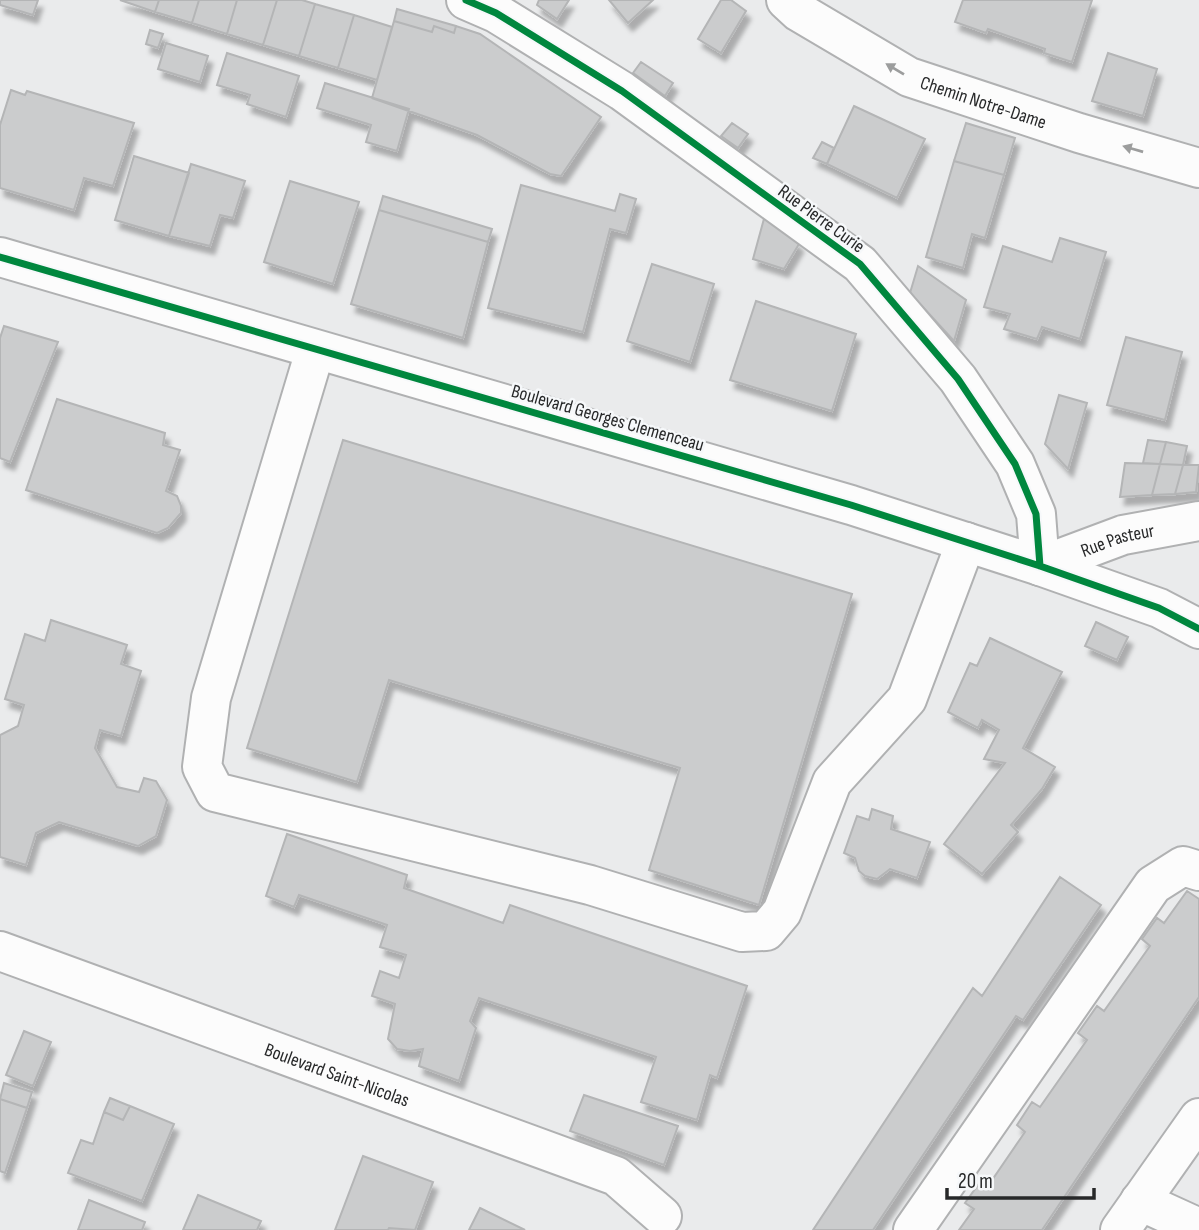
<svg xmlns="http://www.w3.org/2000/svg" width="1199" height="1230" font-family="'Sofia Sans Condensed',sans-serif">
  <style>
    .building { fill: #cbcccd; stroke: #b4b5b6; stroke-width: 2; filter: url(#shadow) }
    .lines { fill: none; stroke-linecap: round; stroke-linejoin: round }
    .minor-casing { stroke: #b0b1b2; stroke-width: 42 }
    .minor { stroke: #fcfcfc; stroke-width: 38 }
    .cycleway-casing { stroke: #f6f8fa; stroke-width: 11 }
    .cycleway { stroke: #00873e; stroke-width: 7 }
    .oneway { fill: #9c9d9d }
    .labels { text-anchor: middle; stroke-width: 5; stroke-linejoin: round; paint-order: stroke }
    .street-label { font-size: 19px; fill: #272829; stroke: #f6f8fa }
  </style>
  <defs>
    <filter id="shadow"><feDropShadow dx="4.5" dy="8" stdDeviation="2" flood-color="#0004"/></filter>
  </defs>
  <rect width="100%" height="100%" fill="#eaebec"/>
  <path class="building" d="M 0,0 L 38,0 L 33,15 L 0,5 Z
    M 120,0 L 159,0 L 155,12 Z
    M 159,0 L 199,0 L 192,23 L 155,12 Z
    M 199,0 L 237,0 L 227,34 L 192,23 Z
    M 237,0 L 277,0 L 263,45 L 227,34 Z
    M 277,0 L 302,0 L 315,4 L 299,56 L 263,45 Z
    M 539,0 L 569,0 L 557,19 L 537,5 Z
    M 609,0 L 653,0 L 628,23 Z
    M 721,0 L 731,0 L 746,11 L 721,53 L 698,39 Z
    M 963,0 L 1092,0 L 1072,62 L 1044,53 L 1045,49 L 988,29 L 986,33 L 955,22 Z
    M 315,4 L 354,15 L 338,68 L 299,56 Z
    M 397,9 L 456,26 L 454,33 L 434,26 L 432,32 L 394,21 Z
    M 354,15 L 392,27 L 377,80 L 338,68 Z
    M 394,21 L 432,32 L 434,26 L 454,33 L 456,26 L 480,34 L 601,117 L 561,176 L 550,174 L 477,135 L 372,98 Z
    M 150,30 L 163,34 L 158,48 L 146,44 Z
    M 166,43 L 208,56 L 200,82 L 158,69 Z
    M 227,53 L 299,76 L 286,117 L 247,104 L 250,95 L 217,85 Z
    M 1108,53 L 1157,69 L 1143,116 L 1092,101 Z
    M 641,62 L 673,83 L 665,96 L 633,73 Z
    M 325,83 L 409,109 L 397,151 L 366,142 L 371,125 L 317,108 Z
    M 11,90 L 25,95 L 27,91 L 134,123 L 113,186 L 84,178 L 74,210 L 0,188 L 0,125 Z
    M 854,106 L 925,139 L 897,198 L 827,164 Z
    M 732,123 L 748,134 L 738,148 L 721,136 Z
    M 966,123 L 1015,138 L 1004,175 L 954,161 Z
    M 822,142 L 834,148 L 827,164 L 813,158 Z
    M 134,156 L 189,173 L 169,236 L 115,220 Z
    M 954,161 L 1004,175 L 985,238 L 972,234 L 963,268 L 926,257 Z
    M 191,164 L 245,181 L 233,218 L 220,215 L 210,246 L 169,236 Z
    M 290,181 L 359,202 L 333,284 L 264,262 Z
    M 521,185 L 615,211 L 620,194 L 636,199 L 626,233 L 610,229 L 583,332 L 488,308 Z
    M 383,196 L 492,229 L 488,242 L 379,210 Z
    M 379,210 L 488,242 L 463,338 L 351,304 Z
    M 765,215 L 799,244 L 784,269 L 753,259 Z
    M 1060,238 L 1106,252 L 1080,339 L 1042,327 L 1037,339 L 1004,329 L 1010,314 L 984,307 L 1003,246 L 1052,262 Z
    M 652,264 L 714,284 L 690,362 L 627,341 Z
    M 918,266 L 966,300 L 954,341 L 910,293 Z
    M 756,301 L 856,334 L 832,411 L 730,380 Z
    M 4,326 L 58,342 L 10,462 L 0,458 L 0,338 Z
    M 1126,337 L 1182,352 L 1165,420 L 1107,405 Z
    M 1059,395 L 1087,403 L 1068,469 L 1045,444 Z
    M 57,399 L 165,433 L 163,445 L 180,450 L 166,491 L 177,496 L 181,506 L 181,513 L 168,528 L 157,533 L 26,490 Z
    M 343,440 L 852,594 L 759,905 L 649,870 L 680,768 L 389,680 L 357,782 L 247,748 Z
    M 1148,440 L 1166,442 L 1160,464 L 1143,463 Z
    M 1166,442 L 1187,446 L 1183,465 L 1160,464 Z
    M 1125,463 L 1160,464 L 1152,495 L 1120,497 Z
    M 1160,464 L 1183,465 L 1175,494 L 1152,495 Z
    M 1183,465 L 1199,465 L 1196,492 L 1175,494 Z
    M 51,620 L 127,645 L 121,664 L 141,671 L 121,736 L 100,730 L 95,748 L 117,787 L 139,792 L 144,778 L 156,781 L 167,800 L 156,836 L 138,846 L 59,822 L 36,833 L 26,865 L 0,857 L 0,735 L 18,726 L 24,705 L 5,699 L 25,634 L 45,641 Z
    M 1096,622 L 1128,637 L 1117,660 L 1085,646 Z
    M 990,638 L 1062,672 L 1023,748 L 1055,767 L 1042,789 L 1011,825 L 1018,832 L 982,874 L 944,844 L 1005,763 L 984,759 L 999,730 L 982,720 L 978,728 L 948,712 L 970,663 L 977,666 Z
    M 872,809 L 893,816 L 891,829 L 930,842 L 917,878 L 890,869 L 877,879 L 865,876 L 859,871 L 855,858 L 844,853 L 857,816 L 869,820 Z
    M 287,834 L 407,875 L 404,888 L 503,923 L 510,905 L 747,986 L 717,1078 L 710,1075 L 697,1120 L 641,1102 L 656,1057 L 479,998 L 470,1021 L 476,1028 L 459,1081 L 419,1066 L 423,1049 L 410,1051 L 397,1049 L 388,1039 L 395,1004 L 372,996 L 380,971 L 399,978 L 406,955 L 380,947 L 387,925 L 299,895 L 294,907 L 266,896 Z
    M 1060,877 L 1101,905 L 1023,1020 L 1016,1016 L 873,1230 L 813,1230 L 973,988 L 982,996 Z
    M 1187,891 L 1199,899 L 1199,997 L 1042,1230 L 959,1230 L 974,1209 L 965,1203 L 983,1178 L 990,1183 L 1025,1132 L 1017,1125 L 1032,1102 L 1040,1107 L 1087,1040 L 1078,1033 L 1097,1006 L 1104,1011 L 1150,946 L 1142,939 L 1157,918 L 1164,923 Z
    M 24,1031 L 51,1042 L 33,1086 L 6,1075 Z
    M 4,1083 L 32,1092 L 27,1108 L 0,1099 Z
    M 584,1095 L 678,1126 L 664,1165 L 570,1131 Z
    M 110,1098 L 130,1106 L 123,1120 L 104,1112 Z
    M 0,1099 L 27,1108 L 5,1173 L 0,1171 Z
    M 130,1106 L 174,1124 L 142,1201 L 68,1173 L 81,1140 L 93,1144 L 104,1112 L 123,1120 Z
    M 363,1156 L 433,1182 L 415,1230 L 389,1228 L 388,1230 L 335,1230 Z
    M 198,1195 L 261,1221 L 257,1230 L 183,1230 Z
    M 89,1200 L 145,1222 L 142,1230 L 78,1230 Z
    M 480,1208 L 525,1230 L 469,1230 Z"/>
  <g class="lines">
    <defs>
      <g id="minor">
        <path d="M 466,0 L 496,13 L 622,91 L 860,264 L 958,379 L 1015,464 L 1036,514 L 1040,566"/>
        <path id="s1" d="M 786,0 L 799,12 L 909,77 L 1079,133 L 1199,168"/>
        <path d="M 0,257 L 851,505 L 1040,566 L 1159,608 L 1199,629"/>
        <path d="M 315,351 L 211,698 L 202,767 L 215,792 L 590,885 L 742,932 L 766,931 L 782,912 L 832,782 L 907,699 L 966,542"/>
        <path id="s2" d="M 1040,566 L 1123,535 L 1199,521"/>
        <path id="s3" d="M 0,951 L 616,1176 L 662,1216"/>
        <path d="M 1140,1201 L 1199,1228"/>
        <path d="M 913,1230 L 1153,885 L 1183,866 L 1199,871"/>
        <path d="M 1120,1230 L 1199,1118"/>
      </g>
    </defs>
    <use href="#minor" class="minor-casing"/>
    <use href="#minor" class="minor"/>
    <defs>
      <path id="cycleway" d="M 466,0 L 496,13 L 622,91 L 860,264 L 958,379 L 1015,464 L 1036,514 L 1040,566
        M 0,257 L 851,505 L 1040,566 L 1159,608 L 1199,629"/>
    </defs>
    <use href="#cycleway" class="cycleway-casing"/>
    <use href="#cycleway" class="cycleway"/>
  </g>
  <defs><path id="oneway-solid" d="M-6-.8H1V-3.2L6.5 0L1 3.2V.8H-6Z" transform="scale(1.75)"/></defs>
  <g class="oneway">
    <use href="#oneway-solid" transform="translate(895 69) rotate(-149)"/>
    <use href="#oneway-solid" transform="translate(1133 149) rotate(-164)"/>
  </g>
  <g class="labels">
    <g class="street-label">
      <text dy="7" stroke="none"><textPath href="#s1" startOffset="224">Chemin Notre-Dame</textPath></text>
      <text transform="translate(822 218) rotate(36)" y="7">Rue Pierre Curie</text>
      <text transform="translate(608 417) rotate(16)" y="7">Boulevard Georges Clemenceau</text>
      <text dy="7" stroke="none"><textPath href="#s2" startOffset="82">Rue Pasteur</textPath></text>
      <text dy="7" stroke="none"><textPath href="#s3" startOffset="359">Boulevard Saint-Nicolas</textPath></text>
    </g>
  </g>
  <path d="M947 1188v10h147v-10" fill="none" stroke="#272829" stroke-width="3.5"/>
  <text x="958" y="1188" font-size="21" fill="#272829" stroke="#f6f8fa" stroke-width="5" paint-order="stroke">20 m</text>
</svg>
